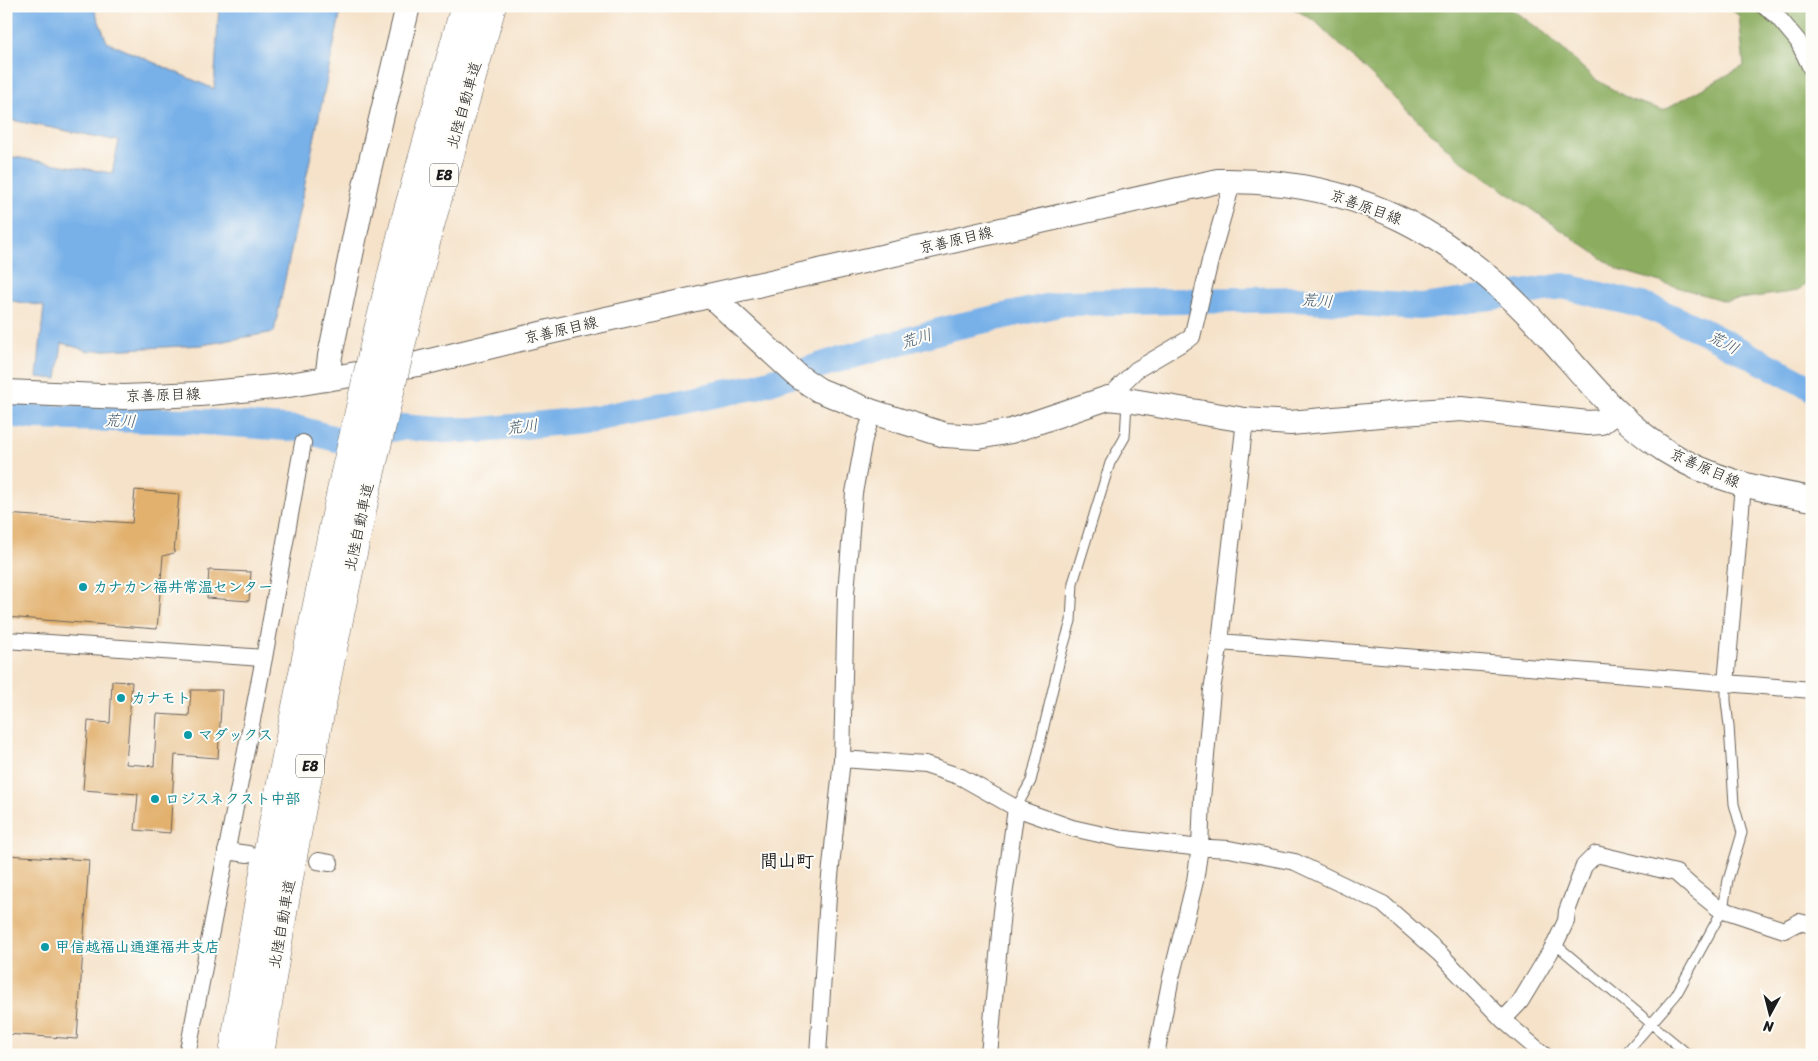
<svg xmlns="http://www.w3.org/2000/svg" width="1818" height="1061" font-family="Sriracha,'Klee One',sans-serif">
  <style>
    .forest { fill: #8cad61; stroke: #54643e }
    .water { fill: #78b1e8; stroke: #4a6682 }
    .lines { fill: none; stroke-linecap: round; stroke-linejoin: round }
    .river { stroke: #78b1e8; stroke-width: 26 }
    .building { fill: #e2b16e }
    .lane-casing { stroke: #686159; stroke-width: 11 }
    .street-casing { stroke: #686159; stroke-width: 18 }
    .secondary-casing { stroke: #686159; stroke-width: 26 }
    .highway-casing { stroke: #686159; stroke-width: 29 }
    .lane { stroke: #fff; stroke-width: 9 }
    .street { stroke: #fff; stroke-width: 16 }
    .secondary { stroke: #fff; stroke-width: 24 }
    .highway { stroke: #fff; stroke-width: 28 }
    .highway-bridge-casing { stroke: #686159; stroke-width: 29; stroke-linecap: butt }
    .highway-bridge { stroke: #fff; stroke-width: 28 }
    .culture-dot { fill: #0f9aa8; stroke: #fdfcf7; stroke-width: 2 }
    .labels { text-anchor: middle; stroke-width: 4; stroke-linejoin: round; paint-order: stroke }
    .shield { fill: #fdfcf7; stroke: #605f5e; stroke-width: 1 }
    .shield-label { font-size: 14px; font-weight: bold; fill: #1c1c1c }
    .street-label { font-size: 15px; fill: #1c1c1c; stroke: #fdfcf7 }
    .culture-label { font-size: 15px; font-weight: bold; fill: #0d838f; stroke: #fdfcf7; text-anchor: start }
    .water-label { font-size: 16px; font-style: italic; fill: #41586e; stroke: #fdfcf7 }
    .quarter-label { font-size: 18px; font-weight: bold; fill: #1c1c1c; stroke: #fdfcf7 }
  </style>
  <rect width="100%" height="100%" fill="#fdfcf7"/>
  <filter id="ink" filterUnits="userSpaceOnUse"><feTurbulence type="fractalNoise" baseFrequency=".02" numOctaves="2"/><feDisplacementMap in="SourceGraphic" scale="10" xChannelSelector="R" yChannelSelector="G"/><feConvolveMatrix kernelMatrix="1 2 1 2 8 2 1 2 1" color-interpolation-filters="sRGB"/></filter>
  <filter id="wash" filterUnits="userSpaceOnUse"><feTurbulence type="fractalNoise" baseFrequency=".0096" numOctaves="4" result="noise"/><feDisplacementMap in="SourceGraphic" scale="20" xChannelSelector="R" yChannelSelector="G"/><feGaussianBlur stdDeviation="1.12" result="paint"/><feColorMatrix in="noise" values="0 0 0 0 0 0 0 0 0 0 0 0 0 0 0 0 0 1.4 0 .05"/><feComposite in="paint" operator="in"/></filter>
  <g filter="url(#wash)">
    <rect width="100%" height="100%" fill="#f5e2c9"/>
    <path class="forest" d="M 1289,6 L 1507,6 L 1546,34 L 1595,79 L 1631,100 L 1663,110 L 1744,66 L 1739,16 L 1728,6 L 1812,6 L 1812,277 L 1798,291 L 1725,301 L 1619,270 L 1457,158 L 1315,21 Z"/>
    <path class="water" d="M 6,6 L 93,6 L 107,42 L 214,89 L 219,6 L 342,6 L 274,332 L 202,345 L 88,351 L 62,343 L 57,379 L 37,377 L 44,306 L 6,300 L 6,160 L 14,157 L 112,173 L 119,141 L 6,119 Z"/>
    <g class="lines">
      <path class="river" d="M 6,414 L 35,417 L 189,421 L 300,429 L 336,439 L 402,427 L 440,430 L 482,430 L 594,419 L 754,387 L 837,360 L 954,327 L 1064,303 L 1296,299 L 1421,307 L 1528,292 L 1563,286 L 1649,307 L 1703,331 L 1812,388"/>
    </g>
    <g id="blocks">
      <path class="building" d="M 135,490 L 179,494 L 174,553 L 163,556 L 157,629 L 6,617 L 6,514 L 132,523 Z
        M 209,570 L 251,572 L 249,601 L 207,598 Z
        M 112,681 L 132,682 L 126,764 L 154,766 L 157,714 L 189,716 L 191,690 L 222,690 L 218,758 L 175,755 L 170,833 L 135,830 L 138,794 L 83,790 L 88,721 L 110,723 Z
        M 6,855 L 89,860 L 77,1039 L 6,1034 Z"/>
    </g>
  </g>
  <g filter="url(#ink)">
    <use href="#blocks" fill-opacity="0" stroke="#686159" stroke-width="1"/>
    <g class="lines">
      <defs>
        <path id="lane" d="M 1016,808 L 1031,781 L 1061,655 L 1071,621 L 1073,583 L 1110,463 L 1125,437 L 1127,402
          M 1555,944 L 1689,1055
          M 1624,1055 L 1676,995 L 1723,909 L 1728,880 L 1742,833 L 1734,804 L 1729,726 L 1726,701 L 1726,684"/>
        <path id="street" d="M 1764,6 L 1777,16 L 1798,41 L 1812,70
          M 1108,398 L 1136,370 L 1192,337 L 1210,261 L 1233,180
          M 6,640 L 264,658
          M 1220,642 L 1812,690
          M 1726,684 L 1743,485
          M 842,759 L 925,765 L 961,777 L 1016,808 L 1072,828 L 1117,838 L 1192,847 L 1229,849 L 1295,862 L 1383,904 L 1440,954 L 1503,1020 L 1544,1055
          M 226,851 L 248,854
          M 318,861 L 330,863
          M 1503,1020 L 1520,1002 L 1555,944 L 1566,921 L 1567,911 L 1584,866 L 1596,854 L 1676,873 L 1693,888 L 1718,908 L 1784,930 L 1799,922 L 1812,925
          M 187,1055 L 264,658 L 303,443
          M 818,1055 L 828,896 L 842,759 L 846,593 L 854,493 L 864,439 L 873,412
          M 989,1055 L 1002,911 L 1016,808
          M 1156,1055 L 1170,982 L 1195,881 L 1200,847 L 1202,799 L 1212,690 L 1220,642 L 1245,420"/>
        <path id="secondary" d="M 711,296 L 798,376 L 819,390 L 873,412 L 945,435 L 978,437 L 1011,431 L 1108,398 L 1127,400 L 1245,420 L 1290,423 L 1402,413 L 1462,409 L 1588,423 L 1601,422 L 1616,411
          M 327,379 L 330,356 L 366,182 L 408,6
          M 6,392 L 124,397 L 200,394 L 283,386 L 418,364 L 549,332 L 1218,181 C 1360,178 1458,235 1550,338 C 1587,379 1619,421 1666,451 C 1710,479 1761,490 1812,499"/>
        <path id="highway" d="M 375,342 L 406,217 L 465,6
          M 401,346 L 430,226 L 492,6
          M 233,1055 C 263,861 303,669 344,477
          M 260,1055 C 289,862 327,670 369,479"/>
      </defs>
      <use href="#lane" class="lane-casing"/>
      <use href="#street" class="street-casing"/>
      <use href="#secondary" class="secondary-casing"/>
      <use href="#highway" class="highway-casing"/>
      <use href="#lane" class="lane"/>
      <use href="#street" class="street"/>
      <use href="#secondary" class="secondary"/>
      <use href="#highway" class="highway"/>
      <defs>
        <path id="highway-bridge" d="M 344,477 L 375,342
          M 369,479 L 401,346"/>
      </defs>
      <use href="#highway-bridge" class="highway-bridge-casing"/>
      <use href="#highway-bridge" class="highway-bridge"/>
    </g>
  </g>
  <g class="culture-dot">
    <circle cx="83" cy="587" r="5"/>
    <circle cx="121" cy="698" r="5"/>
    <circle cx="188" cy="735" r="5"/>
    <circle cx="155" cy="799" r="5"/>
    <circle cx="45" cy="947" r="5"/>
  </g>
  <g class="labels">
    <g class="shield">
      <rect x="430" y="163.5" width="28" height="23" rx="4"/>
      <rect x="296" y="754.5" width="28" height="23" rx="4"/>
    </g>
    <g class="shield-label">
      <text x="444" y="180">E8</text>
      <text x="310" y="771">E8</text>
    </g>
    <g class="street-label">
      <text transform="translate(464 105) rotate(-74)" y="5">北陸自動車道</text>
      <text transform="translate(1366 207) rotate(20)" y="5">京善原目線</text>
      <text transform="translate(956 240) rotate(-13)" y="5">京善原目線</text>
      <text transform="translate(561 330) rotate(-13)" y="5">京善原目線</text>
      <text transform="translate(163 395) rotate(-2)" y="5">京善原目線</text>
      <text transform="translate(1705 468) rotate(24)" y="5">京善原目線</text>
      <text transform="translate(359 527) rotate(-78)" y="5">北陸自動車道</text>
      <text transform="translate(282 924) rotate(-80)" y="5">北陸自動車道</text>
    </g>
    <g class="culture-label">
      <text x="93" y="592">カナカン福井常温センター</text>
      <text x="131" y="703">カナモト</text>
      <text x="198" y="740">マダックス</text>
      <text x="165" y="804">ロジスネクスト中部</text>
      <text x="55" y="952">甲信越福山通運福井支店</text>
    </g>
    <g class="water-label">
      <text transform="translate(1317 300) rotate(4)" y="6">荒川</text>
      <text transform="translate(916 338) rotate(-17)" y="6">荒川</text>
      <text transform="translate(1724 342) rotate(28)" y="6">荒川</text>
      <text transform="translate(120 420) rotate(3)" y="6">荒川</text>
      <text transform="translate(522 426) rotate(-6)" y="6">荒川</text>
    </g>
    <g class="quarter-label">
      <text x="787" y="867">間山町</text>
    </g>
  </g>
  <rect width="1818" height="1061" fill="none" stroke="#fdfcf7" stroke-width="25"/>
  <g transform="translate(1770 1014) rotate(187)" stroke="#fdfcf7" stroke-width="4" paint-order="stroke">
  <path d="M0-4L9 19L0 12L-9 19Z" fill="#1c1c1c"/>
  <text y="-8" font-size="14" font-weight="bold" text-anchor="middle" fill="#1c1c1c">N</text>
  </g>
</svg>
